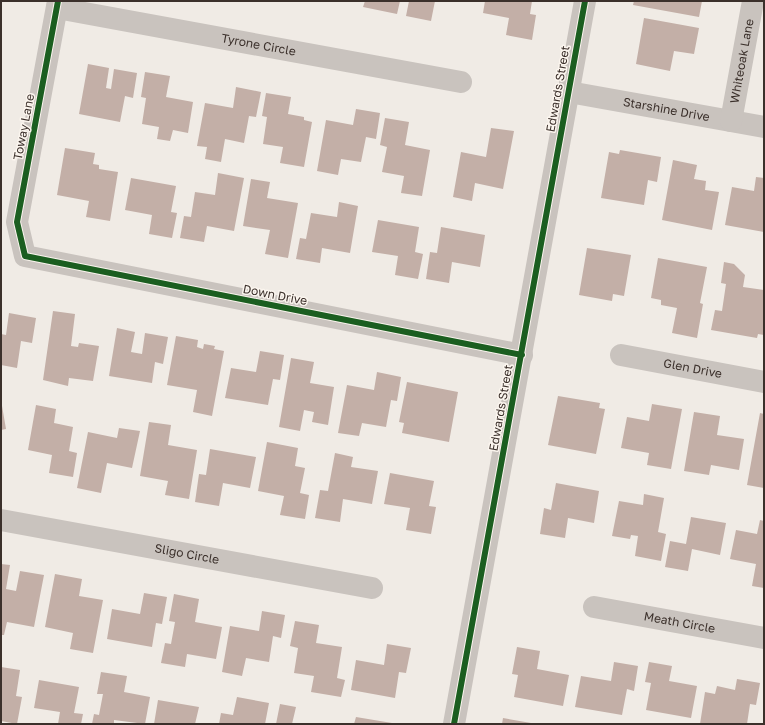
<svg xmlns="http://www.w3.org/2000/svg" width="765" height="725" font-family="'Golos Text',sans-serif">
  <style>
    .building { fill: #c3afa7 }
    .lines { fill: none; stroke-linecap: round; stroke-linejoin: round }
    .minor { stroke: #c9c3be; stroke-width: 22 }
    .tertiary { stroke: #c9c3be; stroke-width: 22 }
    .cycleway-casing { stroke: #fbf5ee; stroke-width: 8 }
    .cycleway { stroke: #1b5e20; stroke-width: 6 }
    .labels { text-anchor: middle; stroke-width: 3; stroke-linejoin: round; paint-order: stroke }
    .street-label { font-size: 12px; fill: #3b302b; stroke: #fbf5ee }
  </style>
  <rect width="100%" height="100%" fill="#f0ebe5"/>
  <path class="building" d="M 365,1 L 400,1 L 397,14 L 363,7 Z
    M 409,1 L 435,1 L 431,21 L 406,16 Z
    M 485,1 L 532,1 L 530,14 L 536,15 L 532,40 L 506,35 L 509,18 L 483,13 Z
    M 634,1 L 702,1 L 699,17 L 633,5 Z
    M 644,18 L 699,28 L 694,54 L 674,51 L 670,71 L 636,64 Z
    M 88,64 L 109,68 L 106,88 L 111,89 L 114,69 L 137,73 L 133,98 L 125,96 L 120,122 L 79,114 Z
    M 145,72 L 170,76 L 166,97 L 193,102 L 188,133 L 173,130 L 170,141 L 157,139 L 159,127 L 142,124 L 146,98 L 141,97 Z
    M 236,87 L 261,92 L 256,117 L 249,116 L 244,143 L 225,139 L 221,162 L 205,159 L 207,147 L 197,146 L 205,103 L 233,108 Z
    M 266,93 L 291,97 L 288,114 L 304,117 L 304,120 L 312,122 L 304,167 L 280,163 L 283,147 L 263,144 L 267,117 L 262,116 Z
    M 356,109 L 380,113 L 376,139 L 366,137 L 361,162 L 341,159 L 338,175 L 317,171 L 326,120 L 353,125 Z
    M 385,118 L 409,122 L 405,145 L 430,150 L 422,196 L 401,193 L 404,176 L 382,172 L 387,147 L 380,145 Z
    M 491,128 L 514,131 L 503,189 L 475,183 L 472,201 L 453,197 L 461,152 L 486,157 Z
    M 65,148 L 95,153 L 93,164 L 99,165 L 99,169 L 118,172 L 110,221 L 86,217 L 89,201 L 57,195 Z
    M 620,150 L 661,157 L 657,182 L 648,180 L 644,205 L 601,198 L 609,152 L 619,154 Z
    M 673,160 L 697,165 L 694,179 L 706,181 L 705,190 L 719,192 L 712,230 L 662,220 Z
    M 218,173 L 244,178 L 234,231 L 207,226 L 204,242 L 180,238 L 184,216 L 191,217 L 195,192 L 215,195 Z
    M 756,177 L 764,178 L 764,232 L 725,225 L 732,187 L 754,191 Z
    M 131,178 L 176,186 L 171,212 L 177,213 L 172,238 L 149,234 L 152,215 L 125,210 Z
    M 251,179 L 270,182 L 267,198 L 298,203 L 288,258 L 265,254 L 270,230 L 243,226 Z
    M 339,202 L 358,206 L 350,253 L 322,248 L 320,263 L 296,259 L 300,238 L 306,239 L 311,213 L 337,217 Z
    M 378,220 L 419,227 L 415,252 L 423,254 L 418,279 L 395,275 L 398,256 L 372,252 Z
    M 441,227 L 485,235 L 480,267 L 452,262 L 449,283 L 426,279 L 430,252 L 437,253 Z
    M 587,248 L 631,255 L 624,296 L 613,294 L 612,301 L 579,295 Z
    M 658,258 L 707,267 L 700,303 L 703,304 L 697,338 L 672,333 L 677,308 L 661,305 L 661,300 L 651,298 Z
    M 724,262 L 734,264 L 745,275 L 743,287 L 764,290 L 764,335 L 758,334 L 757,338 L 711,330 L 715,310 L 722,311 L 726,284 L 721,283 Z
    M 53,311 L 75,314 L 71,346 L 78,347 L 79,343 L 99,346 L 93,381 L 69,378 L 68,386 L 43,380 Z
    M 9,313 L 36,318 L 32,343 L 21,341 L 17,368 L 1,365 L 1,334 L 6,335 Z
    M 117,328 L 135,332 L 131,352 L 142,354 L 145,333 L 168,337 L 163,364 L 155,362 L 152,383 L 109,376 Z
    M 176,336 L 198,340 L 197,347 L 203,349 L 204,344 L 215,346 L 214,349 L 224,351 L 212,416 L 193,412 L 197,390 L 167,385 Z
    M 260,351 L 284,355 L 280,380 L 273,379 L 268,405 L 225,398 L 231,368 L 256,372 Z
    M 291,358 L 314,362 L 310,383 L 334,387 L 328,425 L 312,422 L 314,412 L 304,410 L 300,431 L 279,427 Z
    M 377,372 L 401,377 L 397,401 L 391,400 L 386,427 L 362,423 L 359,436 L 338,433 L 347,385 L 374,390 Z
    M 407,382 L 458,392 L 449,442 L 402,433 L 404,423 L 399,422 Z
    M 558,396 L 600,403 L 599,408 L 605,409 L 596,454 L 548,445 Z
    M 1,400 L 6,429 L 1,430 Z
    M 652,404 L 682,409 L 671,469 L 647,465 L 649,453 L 621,448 L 627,417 L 649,421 Z
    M 36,405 L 56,409 L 54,423 L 73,427 L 69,451 L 77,453 L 73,477 L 49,473 L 52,455 L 28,450 Z
    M 694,412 L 720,416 L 717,435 L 744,439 L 739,470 L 711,465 L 709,475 L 684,471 Z
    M 760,413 L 764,414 L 764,488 L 747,485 Z
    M 149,422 L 171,425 L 168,445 L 197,450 L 189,499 L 165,495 L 168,481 L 140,476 Z
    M 119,428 L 140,431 L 132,468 L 107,463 L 101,493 L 77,488 L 88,432 L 117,438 Z
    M 267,442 L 298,448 L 295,466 L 305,468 L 300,493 L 309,495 L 305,519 L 280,515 L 284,496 L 258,491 Z
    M 210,449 L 256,457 L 250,488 L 223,483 L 219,506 L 195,502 L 199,474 L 206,475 Z
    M 335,453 L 353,457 L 351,467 L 378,471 L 372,504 L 343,499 L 340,522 L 315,518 L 320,490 L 328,491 Z
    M 390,473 L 434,481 L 429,506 L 436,507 L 431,534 L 406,530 L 410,508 L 384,504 Z
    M 556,483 L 599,491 L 594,523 L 568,518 L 565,538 L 540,534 L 544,508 L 551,510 Z
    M 644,494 L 664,498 L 658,532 L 666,534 L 661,561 L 635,556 L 638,536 L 631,535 L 630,539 L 612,536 L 619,501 L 643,505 Z
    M 691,517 L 726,523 L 720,555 L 692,549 L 688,571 L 665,567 L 670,541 L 686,544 Z
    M 760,520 L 764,521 L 764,588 L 752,586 L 756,564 L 730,559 L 736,530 L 757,534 Z
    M 1,564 L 10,565 L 6,589 L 16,591 L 20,571 L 44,575 L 34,627 L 7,622 L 4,635 L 1,635 Z
    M 55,574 L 82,579 L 79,596 L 103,600 L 93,653 L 70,649 L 73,633 L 45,627 Z
    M 144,593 L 167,597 L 162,624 L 156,623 L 152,647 L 107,639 L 112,609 L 140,614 Z
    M 174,594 L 199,599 L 195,622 L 222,627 L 216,659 L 187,654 L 185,667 L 161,663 L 165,643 L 171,644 L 175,622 L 169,621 Z
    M 262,611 L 285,615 L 281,638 L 273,636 L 269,662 L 246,658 L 242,676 L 222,672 L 230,626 L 259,631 Z
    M 295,621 L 319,625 L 316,643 L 342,647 L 337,678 L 345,680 L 341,697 L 311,692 L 314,676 L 294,673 L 298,648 L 290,646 Z
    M 387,644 L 411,648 L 406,673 L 399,672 L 395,698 L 351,690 L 356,660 L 384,665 Z
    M 517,647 L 540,651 L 537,669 L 569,675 L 563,706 L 514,697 L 518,675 L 512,674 Z
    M 614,662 L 638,666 L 634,691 L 627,689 L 622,715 L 575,707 L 581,676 L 611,681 Z
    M 649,662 L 672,666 L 669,681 L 697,686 L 691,718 L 646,710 L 651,683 L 645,682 Z
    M 1,667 L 20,670 L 16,696 L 22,697 L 17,724 L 1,721 Z
    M 101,672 L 127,676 L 124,692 L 150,697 L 145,724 L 114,720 L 114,724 L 92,724 L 94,714 L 99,715 L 103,694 L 97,694 Z
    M 737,679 L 760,683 L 756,705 L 750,704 L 747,724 L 700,724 L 705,692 L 715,694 L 717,686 L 735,690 Z
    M 39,680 L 79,687 L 74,713 L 83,714 L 81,724 L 58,724 L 60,712 L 34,708 Z
    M 237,697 L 269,703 L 265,724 L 219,724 L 221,713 L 233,715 Z
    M 158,700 L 199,707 L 195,724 L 154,724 Z
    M 280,704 L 296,707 L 292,724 L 276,724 Z
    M 356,717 L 392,723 L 391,724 L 354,724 Z
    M 503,718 L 531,723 L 531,724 L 502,724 Z"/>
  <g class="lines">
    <g class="minor">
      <path d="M 58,1 L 17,222 L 25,256 L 522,355"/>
      <path id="s1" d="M 57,8 L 461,82"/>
      <path id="s2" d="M 569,92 L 764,127"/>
      <path id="s3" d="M 731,121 L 753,1"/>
      <path id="s4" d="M 621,355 L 764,382"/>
      <path id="s5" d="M 1,520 L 372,588"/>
      <path id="s6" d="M 594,607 L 764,638"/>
    </g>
    <path class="tertiary" d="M 454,724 L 585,1"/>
    <defs>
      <path id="cycleway" d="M 58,1 L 17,222 L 25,256 L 522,355
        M 454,724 L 585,1"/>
    </defs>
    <use href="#cycleway" class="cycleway-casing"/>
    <use href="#cycleway" class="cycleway"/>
  </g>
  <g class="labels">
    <g class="street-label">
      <text dy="4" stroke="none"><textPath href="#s1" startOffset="205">Tyrone Circle</textPath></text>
      <text dy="4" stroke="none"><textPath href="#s3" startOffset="61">Whiteoak Lane</textPath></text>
      <text transform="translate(558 89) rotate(-80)" y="4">Edwards Street</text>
      <text dy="4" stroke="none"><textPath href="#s2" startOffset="99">Starshine Drive</textPath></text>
      <text transform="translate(24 127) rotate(-79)" y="4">Toway Lane</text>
      <text transform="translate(275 295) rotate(11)" y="4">Down Drive</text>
      <text dy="4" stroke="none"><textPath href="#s4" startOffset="73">Glen Drive</textPath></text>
      <text transform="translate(501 408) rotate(-80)" y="4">Edwards Street</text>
      <text dy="4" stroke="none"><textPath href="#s5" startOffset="189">Sligo Circle</textPath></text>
      <text dy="4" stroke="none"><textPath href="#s6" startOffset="87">Meath Circle</textPath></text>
    </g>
  </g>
  <rect width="765" height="725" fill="none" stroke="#3b302b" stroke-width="4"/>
</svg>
